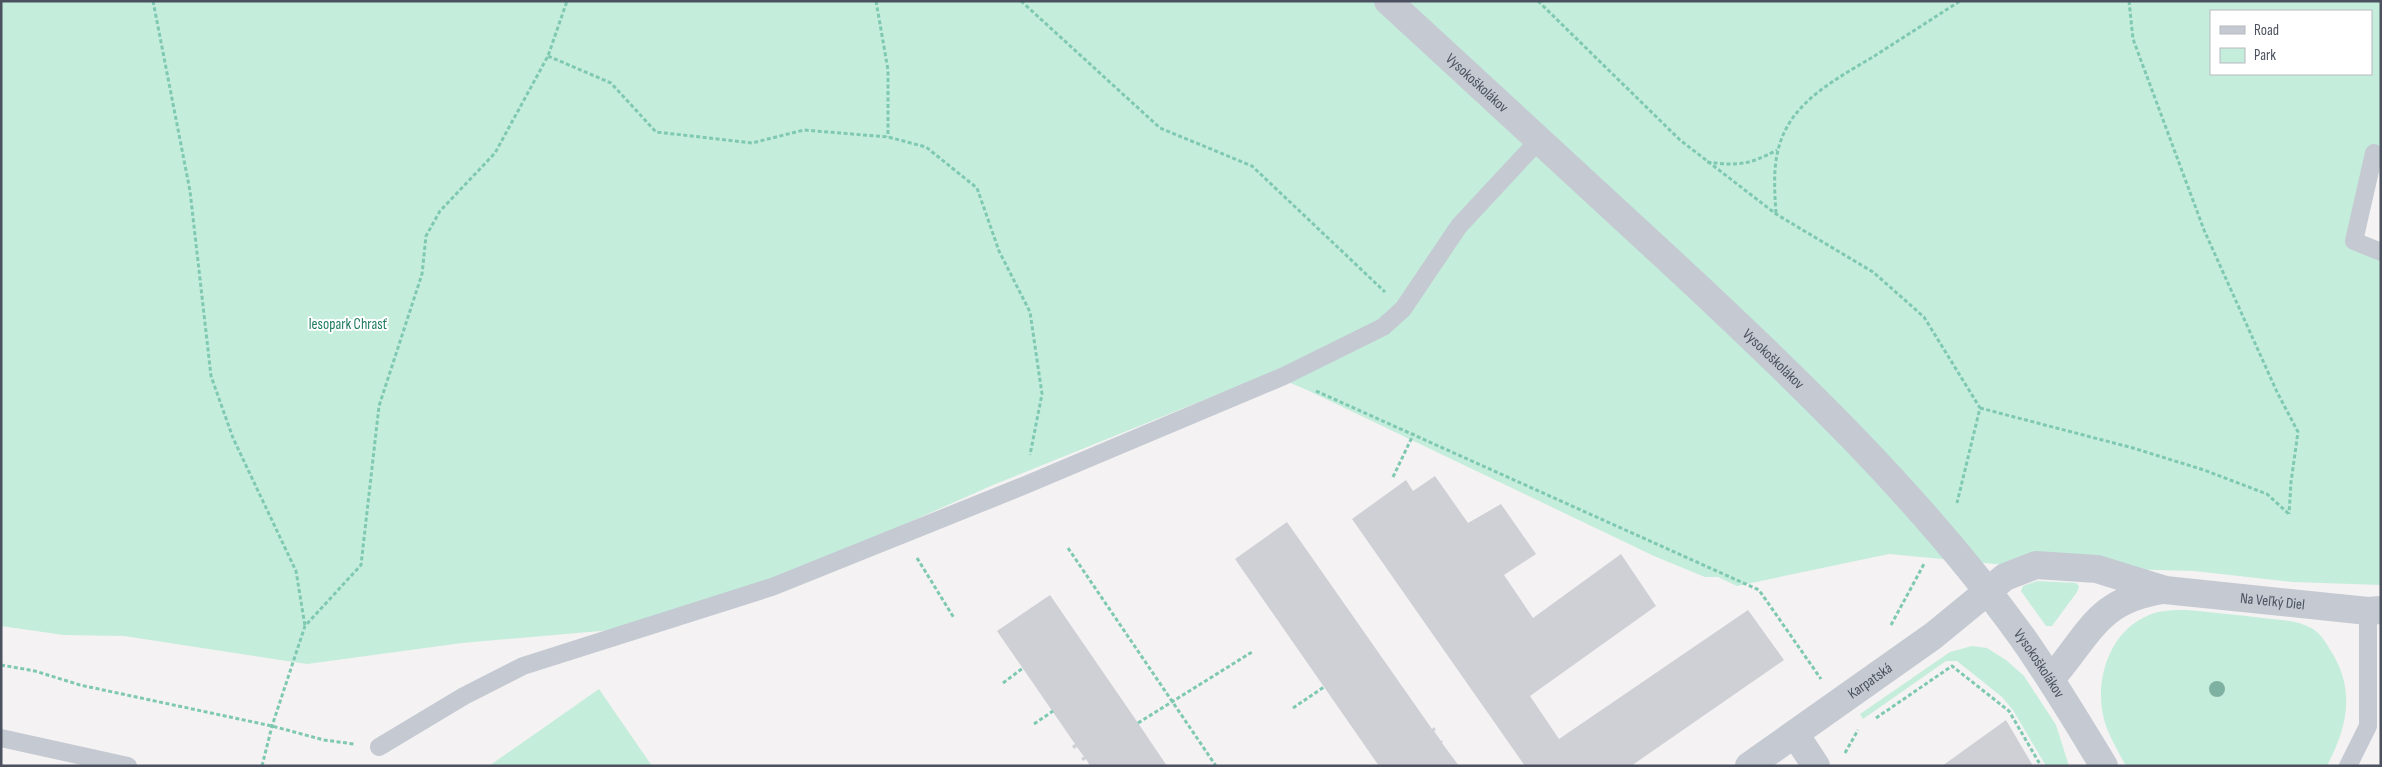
<svg xmlns="http://www.w3.org/2000/svg" width="2382" height="767" font-family="'Sofia Sans Condensed',sans-serif">
  <style>
    .green { fill: #c5eddc; fill-rule: evenodd }
    .building { fill: #cfd0d6 }
    .lines { fill: none; stroke-linecap: round; stroke-linejoin: round }
    .path { stroke: #7fc9b3; stroke-width: 3; stroke-dasharray: 4 2.5; stroke-linecap: butt }
    .service { stroke: #c4c9d2; stroke-width: 18 }
    .minor { stroke: #c4c9d2; stroke-width: 28 }
    .tree { fill: #7fb1a2 }
    .labels { text-anchor: middle; stroke-width: 4; stroke-linejoin: round; paint-order: stroke }
    .street-label { font-size: 15px; fill: #4b515e; stroke: #fff }
    .park-label { font-size: 15px; fill: #1f7b60; stroke: #fff }
  </style>
  <rect width="100%" height="100%" fill="#f4f2f2"/>
  <path class="green" d="M 1,1 L 2381,1 L 2381,142 L 2347,237 L 2381,254 L 2381,585 L 2293,582 L 2194,571 L 2017,566 L 1889,554 L 1737,586 L 1718,577 L 1705,577 L 1654,556 L 1307,390 L 1274,376 L 1226,391 L 993,485 L 759,589 L 670,625 L 462,643 L 307,664 L 124,636 L 64,635 L 1,626 ZM 2211,11 L 2371,11 L 2371,74 L 2211,74 Z
    M 2037,581 L 2076,583 L 2079,586 L 2077,592 L 2052,626 L 2046,626 L 2021,591 L 2023,586 Z
    M 2187,610 C 2212,612 2238,615 2263,618 C 2278,620 2297,620 2311,628 C 2320,632 2326,643 2331,651 C 2356,691 2347,727 2327,766 L 2126,766 C 2120,755 2113,743 2108,731 C 2091,691 2105,633 2149,615 C 2161,610 2174,610 2187,610 Z
    M 1972,646 L 1987,648 L 2006,660 L 2024,676 L 2056,725 L 2069,766 L 2046,766 L 2013,710 L 2002,697 L 1957,661 L 1946,661 L 1863,719 L 1860,714 L 1950,652 Z
    M 599,689 L 652,766 L 489,766 Z"/>
  <path class="building" d="M 1435,476 L 1468,523 L 1501,504 L 1536,554 L 1504,575 L 1533,618 L 1621,554 L 1656,606 L 1530,696 L 1559,739 L 1748,610 L 1784,660 L 1631,766 L 1525,766 L 1352,519 L 1406,480 L 1413,491 Z
    M 1287,522 L 1432,729 L 1434,727 L 1436,730 L 1434,731 L 1441,741 L 1443,740 L 1442,743 L 1459,766 L 1379,766 L 1235,559 Z
    M 1050,595 L 1138,723 L 1167,766 L 1090,766 L 1086,759 L 1083,761 L 1081,758 L 1084,757 L 1077,747 L 1074,749 L 1072,746 L 1075,744 L 997,631 Z
    M 2006,720 L 2033,766 L 1942,766 Z"/>
  <g class="lines">
    <path class="path" d="M 153,1 L 190,191 L 211,376 L 233,438 L 296,571 L 305,626
      M 876,1 L 888,70 L 888,137
      M 1021,1 L 1160,128 L 1252,166 L 1385,292
      M 1538,1 L 1680,140 L 1776,214 L 1873,272 L 1924,317 L 1980,408 L 1957,503
      M 2129,1 L 2133,39 L 2204,230 L 2277,392 L 2298,432 L 2291,482 L 2289,514
      M 548,56 L 611,83 L 656,132 L 752,143 L 804,130 L 888,137 L 926,147 L 977,188 L 999,251 L 1030,312 L 1042,394 L 1030,455
      M 1707,162 C 1739,166 1748,165 1777,150
      M 1776,213 C 1774,183 1772,154 1787,127 C 1805,94 1845,74 1876,55 C 1904,37 1932,19 1960,1
      M 1316,391 L 1759,590 L 1821,679
      M 1980,408 L 2133,448 L 2204,470 L 2267,494 L 2289,514
      M 1393,477 L 1414,433
      M 1068,548 L 1216,766
      M 917,558 L 954,618
      M 1891,625 L 1924,564
      M 1,665 L 35,671 L 80,685 L 272,726 L 324,740 L 354,744
      M 1003,683 L 1023,668
      M 1293,708 L 1324,687
      M 1876,718 L 1952,666 L 2009,711 L 2041,766
      M 1138,723 L 1252,652
      M 1034,724 L 1053,711
      M 1845,753 L 1858,730
      M 262,766 L 272,726 L 305,626 L 361,565 L 379,406 L 422,274 L 426,236 L 440,211 L 495,153 L 548,56 L 567,1"/>
    <path class="service" d="M 2374,153 L 2354,241 L 2381,252
      M 1,738 L 128,766
      M 379,747 L 464,696 L 523,666 L 772,587 L 1023,486 L 1284,376 L 1383,327 L 1403,309 L 1459,226 L 1539,140
      M 2348,766 L 2368,726 L 2368,611"/>
    <g class="minor">
      <path id="s1" d="M 1388,1 C 1482,87 1575,173 1668,259 C 1794,376 1921,497 2022,637 C 2051,678 2077,722 2104,766"/>
      <path d="M 2051,679 C 2090,634 2097,600 2163,590"/>
      <path d="M 1795,734 L 1816,766"/>
      <path id="s2" d="M 1749,766 L 1933,636 L 2005,577 L 2036,565 L 2097,569 L 2165,590 L 2368,611 L 2381,610"/>
    </g>
  </g>
  <circle class="tree" cx="2217" cy="689" r="8"/>
  <g class="labels">
    <g class="street-label">
      <text dy="5" stroke="none"><textPath href="#s1" startOffset="121">Vysokoškolákov</textPath></text>
      <text dy="5" stroke="none"><textPath href="#s1" startOffset="526">Vysokoškolákov</textPath></text>
      <text dy="5" stroke="none"><textPath href="#s2" startOffset="592">Na Veľký Diel</textPath></text>
      <text dy="5" stroke="none"><textPath href="#s1" startOffset="931">Vysokoškolákov</textPath></text>
      <text dy="5" stroke="none"><textPath href="#s2" startOffset="148">Karpatská</textPath></text>
    </g>
    <g class="park-label">
      <text x="348" y="329">lesopark Chrasť</text>
    </g>
  </g>
  <rect width="2382" height="767" fill="none" stroke="#4b515e" stroke-width="5"/>
  <rect x="2210" y="10" width="162" height="65" fill="#ffffff" stroke="#b7b9bf"/>
  <rect x="2220" y="26" width="25" height="8" fill="#c4c9d2" stroke="#b7b9bf"/>
  <text x="2254" y="35" font-size="15" fill="#4b515e">Road</text>
  <rect x="2220" y="48" width="25" height="15" fill="#c5eddc" stroke="#b7b9bf"/>
  <text x="2254" y="60" font-size="15" fill="#4b515e">Park</text>
</svg>
